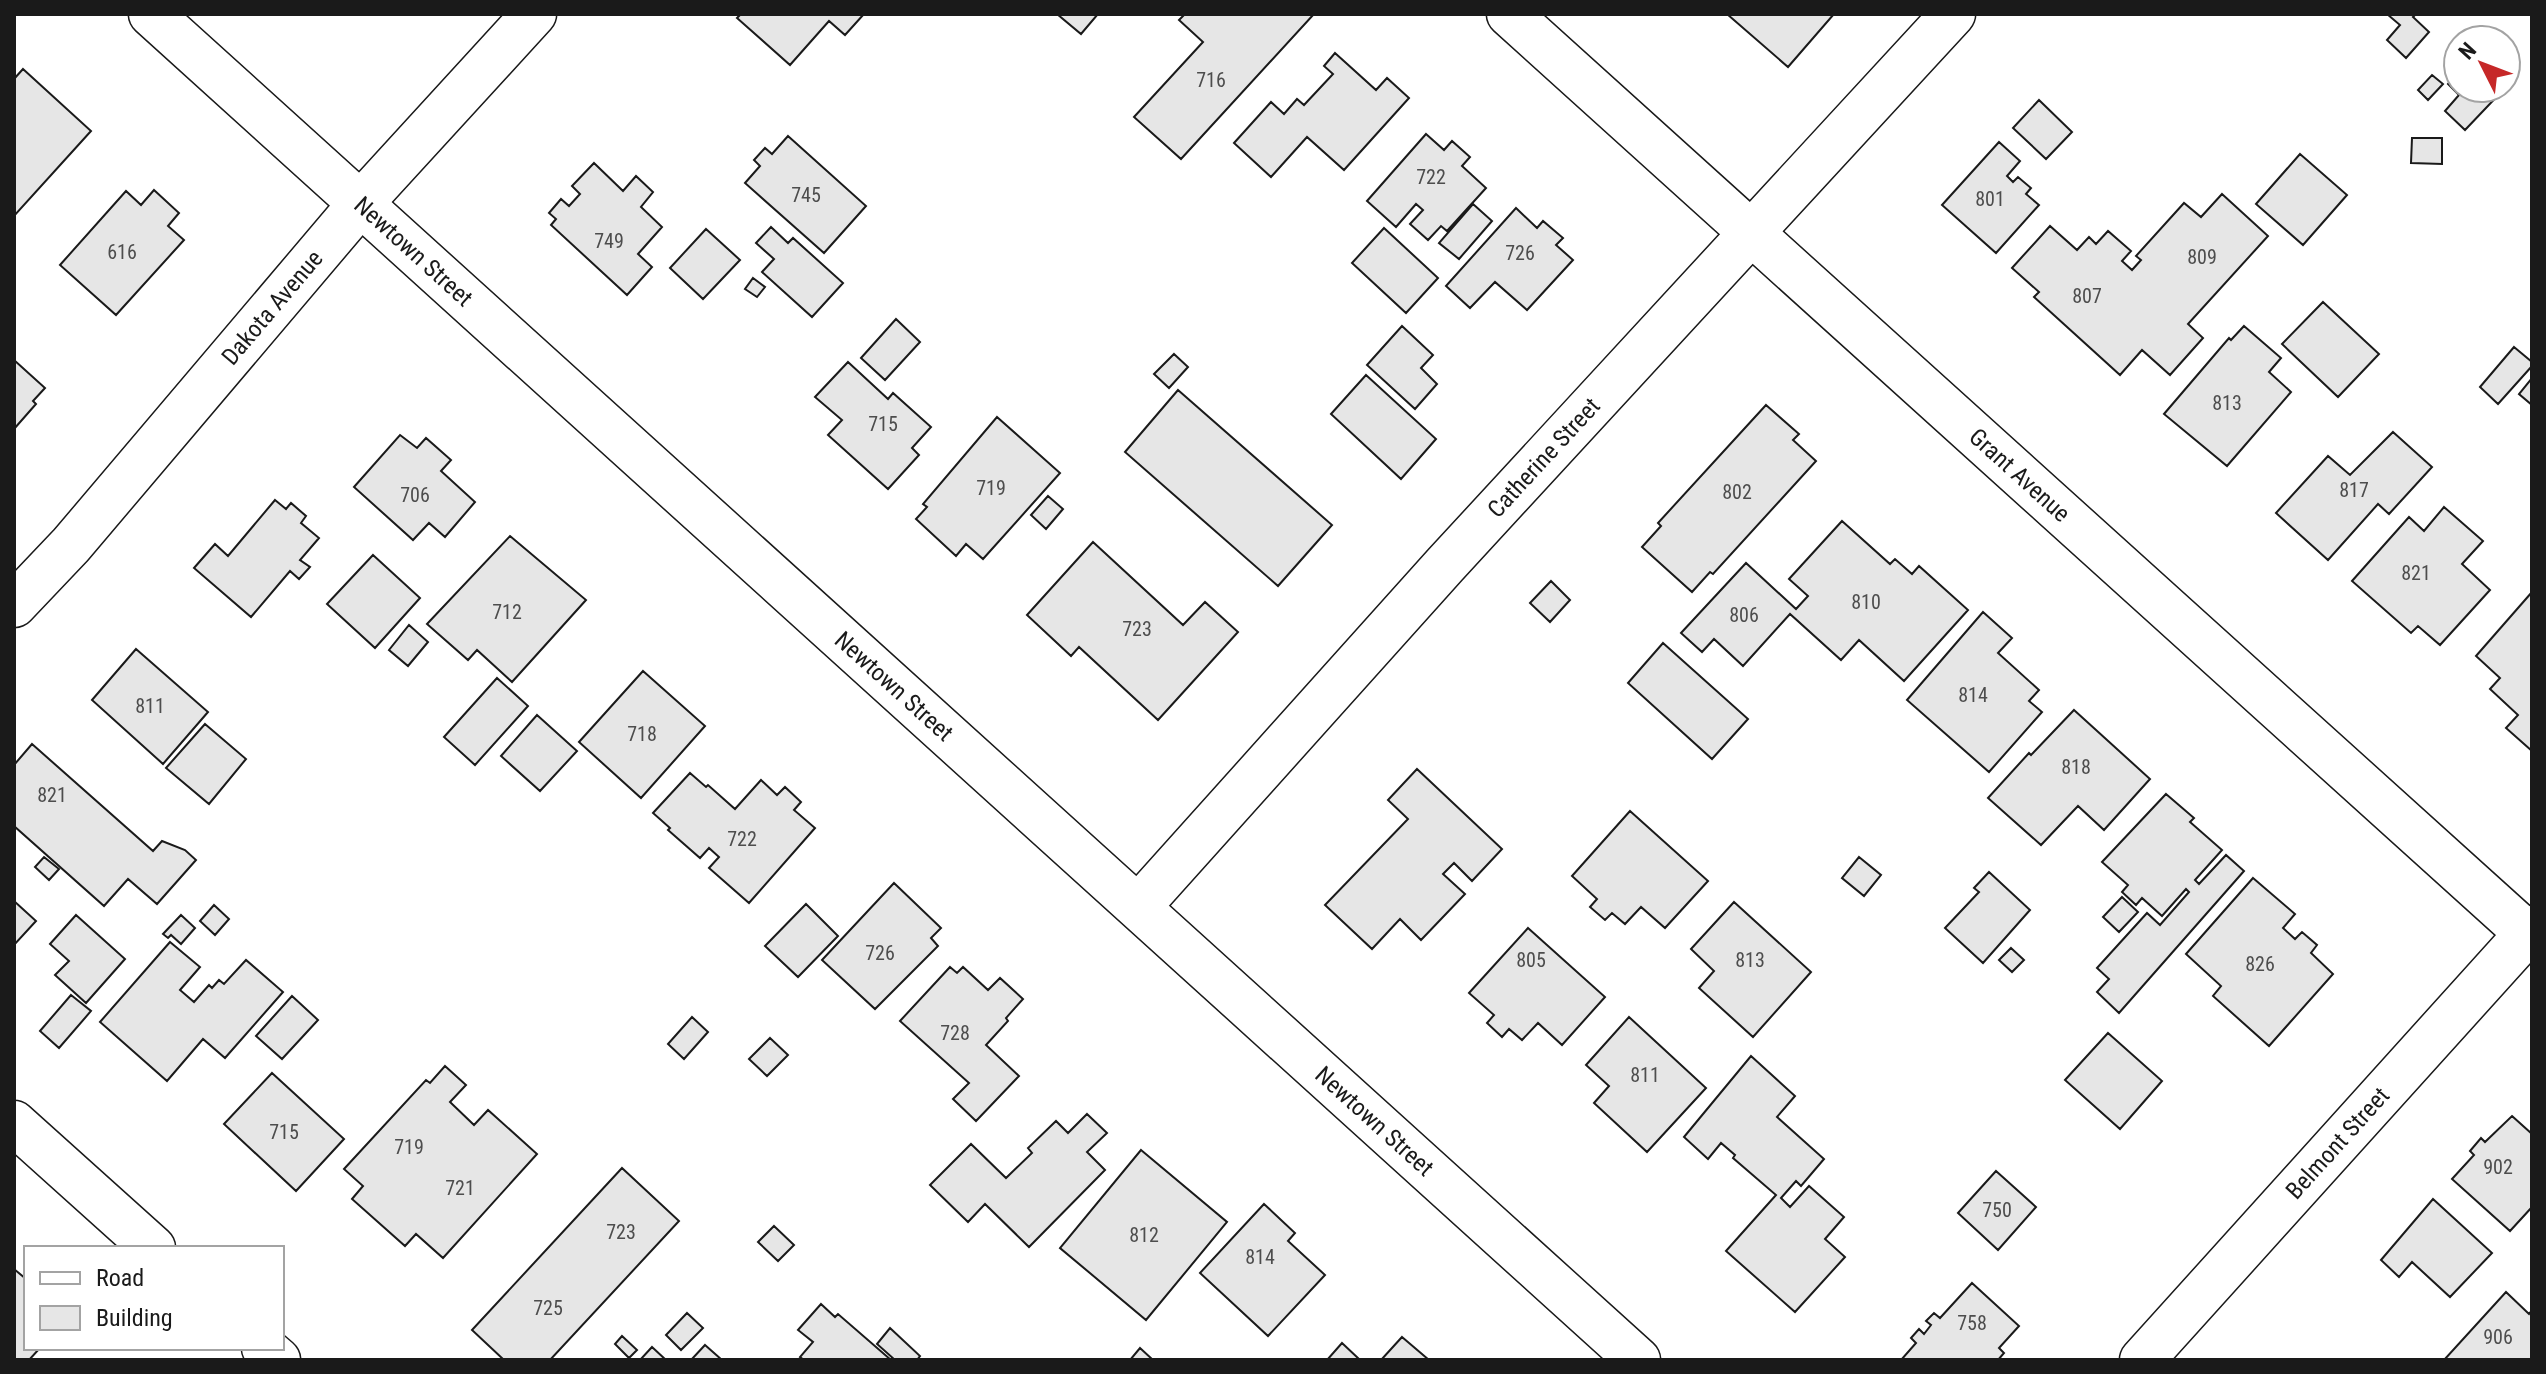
<svg xmlns="http://www.w3.org/2000/svg" width="2546" height="1374" font-family="'Roboto Condensed',sans-serif">
  <style>
    .building { fill: #e6e6e6; stroke: #1a1a1a; stroke-width: 2 }
    .lines { fill: none; stroke-linecap: round; stroke-linejoin: round }
    .minor-casing { stroke: #1a1a1a; stroke-width: 47 }
    .minor { stroke: #fff; stroke-width: 44 }
    .labels { text-anchor: middle; stroke-width: 6; stroke-linejoin: round; paint-order: stroke }
    .number-label { font-size: 20px; fill: #4d4d4d }
    .street-label { font-size: 24px; fill: #1a1a1a; stroke: #fff }
  </style>
  <rect width="100%" height="100%" fill="#fff"/>
  <path class="building" d="M 741,14 L 864,14 L 845,35 L 829,21 L 790,65 L 737,18 Z
    M 1057,14 L 1098,14 L 1081,34 Z
    M 1185,14 L 1314,14 L 1181,159 L 1134,117 L 1203,42 L 1179,20 Z
    M 1727,14 L 1834,14 L 1788,67 Z
    M 2387,14 L 2416,14 L 2413,17 L 2429,32 L 2406,58 L 2387,40 L 2400,25 Z
    M 1335,53 L 1376,90 L 1387,78 L 1409,98 L 1344,170 L 1307,137 L 1271,177 L 1234,143 L 1271,102 L 1284,114 L 1297,99 L 1304,105 L 1333,74 L 1324,66 Z
    M 2506,65 L 2517,75 L 2506,87 Z
    M 23,69 L 91,131 L 14,216 L 14,79 Z
    M 2458,72 L 2458,88 L 2505,88 L 2465,130 L 2445,111 L 2459,95 L 2448,84 Z
    M 2432,75 L 2443,84 L 2428,100 L 2418,90 Z
    M 2039,100 L 2072,132 L 2046,159 L 2013,128 Z
    M 1426,134 L 1444,150 L 1452,141 L 1470,157 L 1462,166 L 1486,188 L 1447,231 L 1441,226 L 1428,240 L 1410,224 L 1423,210 L 1416,204 L 1396,227 L 1367,201 Z
    M 788,136 L 866,206 L 824,253 L 745,183 L 760,166 L 754,160 L 765,148 L 772,154 Z
    M 2412,138 L 2442,138 L 2442,164 L 2411,163 Z
    M 1999,142 L 2020,161 L 2007,176 L 2013,182 L 2018,177 L 2031,188 L 2026,194 L 2039,205 L 1996,253 L 1942,205 Z
    M 2300,154 L 2347,195 L 2303,245 L 2256,204 Z
    M 594,163 L 623,191 L 636,176 L 653,192 L 641,207 L 662,227 L 638,254 L 652,267 L 627,295 L 551,225 L 556,219 L 549,213 L 561,199 L 569,206 L 580,194 L 572,186 Z
    M 154,190 L 179,213 L 168,226 L 184,240 L 116,315 L 60,265 L 126,191 L 141,205 Z
    M 2222,194 L 2268,236 L 2188,324 L 2203,338 L 2170,375 L 2142,350 L 2120,375 L 2034,297 L 2039,292 L 2012,268 L 2050,226 L 2077,250 L 2089,237 L 2096,244 L 2108,231 L 2131,251 L 2122,261 L 2132,270 L 2141,260 L 2136,256 L 2184,203 L 2201,217 Z
    M 1473,204 L 1492,221 L 1459,259 L 1439,243 Z
    M 1516,208 L 1537,228 L 1543,221 L 1563,238 L 1556,245 L 1573,260 L 1527,310 L 1495,282 L 1470,308 L 1446,286 Z
    M 771,227 L 788,243 L 793,238 L 843,283 L 812,317 L 762,272 L 774,259 L 756,243 Z
    M 1384,228 L 1438,278 L 1406,313 L 1352,263 Z
    M 706,229 L 740,260 L 703,299 L 670,268 Z
    M 753,278 L 765,287 L 757,297 L 745,289 Z
    M 2323,302 L 2379,354 L 2338,397 L 2282,344 Z
    M 896,319 L 920,342 L 885,380 L 861,358 Z
    M 1402,326 L 1433,355 L 1421,368 L 1437,384 L 1415,409 L 1367,365 Z
    M 2244,326 L 2281,358 L 2269,372 L 2291,392 L 2227,466 L 2164,414 L 2229,338 L 2231,340 Z
    M 2514,347 L 2532,362 L 2532,366 L 2498,404 L 2480,387 Z
    M 1174,354 L 1188,367 L 1169,388 L 1154,374 Z
    M 14,360 L 45,388 L 33,401 L 36,404 L 14,429 Z
    M 848,362 L 888,399 L 893,393 L 931,427 L 912,448 L 919,455 L 888,489 L 828,435 L 842,420 L 815,397 Z
    M 1366,375 L 1436,439 L 1401,479 L 1331,414 Z
    M 2532,378 L 2532,405 L 2519,394 Z
    M 1178,390 L 1332,525 L 1278,586 L 1125,452 Z
    M 1766,405 L 1799,434 L 1793,440 L 1816,461 L 1713,574 L 1710,572 L 1692,592 L 1642,547 L 1661,526 L 1658,523 Z
    M 997,417 L 1060,473 L 983,559 L 966,544 L 956,556 L 916,519 L 927,507 L 923,504 Z
    M 2393,432 L 2432,467 L 2389,514 L 2378,504 L 2328,560 L 2276,513 L 2328,456 L 2350,475 Z
    M 400,435 L 417,448 L 426,438 L 451,460 L 441,471 L 475,502 L 445,537 L 429,523 L 413,540 L 354,487 Z
    M 1048,496 L 1063,509 L 1046,529 L 1031,515 Z
    M 275,500 L 286,509 L 291,503 L 306,516 L 301,523 L 319,538 L 300,560 L 310,567 L 299,579 L 290,571 L 251,617 L 194,568 L 215,544 L 228,556 Z
    M 2444,507 L 2483,541 L 2462,564 L 2490,590 L 2440,645 L 2418,626 L 2411,633 L 2352,581 L 2409,517 L 2424,531 Z
    M 1842,521 L 1890,564 L 1895,559 L 1912,574 L 1919,566 L 1968,610 L 1904,681 L 1859,640 L 1841,660 L 1790,614 L 1743,666 L 1714,639 L 1702,652 L 1681,633 L 1746,563 L 1796,609 L 1808,596 L 1789,579 Z
    M 510,536 L 586,600 L 512,682 L 477,650 L 468,660 L 427,624 Z
    M 1093,542 L 1183,625 L 1205,602 L 1238,632 L 1158,720 L 1079,647 L 1071,656 L 1027,615 Z
    M 373,555 L 420,598 L 375,648 L 327,604 Z
    M 1551,581 L 1570,600 L 1550,622 L 1530,603 Z
    M 2532,592 L 2532,751 L 2506,728 L 2518,715 L 2490,689 L 2500,678 L 2476,656 Z
    M 1983,612 L 2012,638 L 1998,653 L 2039,690 L 2029,701 L 2042,712 L 1989,772 L 1907,700 Z
    M 409,625 L 428,642 L 408,666 L 389,650 Z
    M 1663,643 L 1748,719 L 1712,759 L 1628,683 Z
    M 136,649 L 208,712 L 163,764 L 92,700 Z
    M 643,671 L 705,726 L 641,798 L 579,742 Z
    M 497,678 L 528,706 L 475,765 L 444,737 Z
    M 2074,710 L 2150,779 L 2104,830 L 2078,806 L 2041,845 L 1988,798 L 2029,753 L 2031,755 Z
    M 537,715 L 577,751 L 540,791 L 501,756 Z
    M 205,724 L 246,759 L 209,804 L 166,768 Z
    M 32,744 L 153,851 L 162,841 L 185,850 L 196,860 L 157,904 L 128,879 L 104,906 L 14,826 L 14,765 Z
    M 1417,769 L 1502,849 L 1472,881 L 1454,863 L 1443,874 L 1465,894 L 1421,940 L 1400,919 L 1372,949 L 1325,905 L 1408,819 L 1388,800 Z
    M 690,773 L 706,787 L 708,785 L 735,809 L 761,780 L 777,795 L 785,787 L 801,802 L 794,810 L 815,828 L 749,903 L 709,868 L 719,857 L 709,848 L 700,858 L 668,830 L 670,828 L 653,813 Z
    M 2166,794 L 2194,818 L 2190,822 L 2222,850 L 2195,880 L 2199,884 L 2226,855 L 2244,871 L 2119,1013 L 2097,992 L 2109,979 L 2097,968 L 2147,913 L 2160,925 L 2189,892 L 2186,889 L 2162,916 L 2142,898 L 2136,905 L 2122,892 L 2128,885 L 2102,862 Z
    M 1630,811 L 1708,881 L 1665,928 L 1641,907 L 1625,924 L 1612,913 L 1605,920 L 1590,907 L 1597,899 L 1572,876 Z
    M 44,857 L 59,869 L 49,880 L 35,867 Z
    M 1859,857 L 1881,875 L 1864,896 L 1842,878 Z
    M 1989,872 L 2030,910 L 1983,963 L 1945,928 L 1979,892 L 1974,888 Z
    M 2253,878 L 2295,914 L 2283,928 L 2295,939 L 2302,932 L 2317,945 L 2311,953 L 2333,974 L 2269,1046 L 2213,996 L 2221,986 L 2186,954 Z
    M 894,883 L 941,928 L 931,938 L 938,946 L 875,1009 L 822,960 Z
    M 2122,897 L 2138,912 L 2119,932 L 2103,917 Z
    M 14,901 L 36,921 L 14,945 Z
    M 1734,902 L 1811,972 L 1753,1037 L 1699,988 L 1714,971 L 1691,949 Z
    M 806,904 L 838,936 L 798,977 L 765,946 Z
    M 214,905 L 229,919 L 215,935 L 200,921 Z
    M 76,915 L 125,959 L 86,1003 L 55,975 L 69,961 L 50,944 Z
    M 181,915 L 195,928 L 181,944 L 171,935 L 168,938 L 163,934 Z
    M 1528,928 L 1605,997 L 1562,1045 L 1538,1023 L 1522,1040 L 1509,1029 L 1502,1037 L 1487,1023 L 1494,1015 L 1469,993 Z
    M 170,942 L 200,967 L 180,990 L 194,1002 L 209,985 L 212,988 L 219,980 L 224,984 L 246,960 L 283,992 L 225,1058 L 203,1039 L 167,1081 L 100,1022 Z
    M 2011,948 L 2024,960 L 2012,972 L 1999,960 Z
    M 950,967 L 957,973 L 963,967 L 988,990 L 1000,978 L 1023,999 L 1006,1018 L 1008,1021 L 986,1045 L 1019,1076 L 976,1121 L 953,1099 L 969,1083 L 900,1021 Z
    M 71,995 L 91,1011 L 59,1048 L 40,1031 Z
    M 292,996 L 318,1020 L 282,1059 L 256,1036 Z
    M 692,1017 L 708,1032 L 684,1059 L 668,1044 Z
    M 1629,1017 L 1706,1088 L 1647,1152 L 1594,1103 L 1609,1086 L 1586,1065 Z
    M 2108,1033 L 2162,1081 L 2120,1129 L 2065,1080 Z
    M 770,1038 L 788,1055 L 767,1076 L 749,1059 Z
    M 1751,1056 L 1795,1096 L 1777,1117 L 1824,1159 L 1801,1186 L 1796,1181 L 1781,1198 L 1790,1207 L 1809,1186 L 1844,1217 L 1825,1239 L 1845,1257 L 1795,1312 L 1726,1251 L 1776,1195 L 1733,1158 L 1735,1155 L 1721,1143 L 1708,1159 L 1684,1137 Z
    M 445,1066 L 466,1085 L 450,1102 L 474,1125 L 488,1110 L 537,1154 L 443,1258 L 416,1234 L 405,1246 L 352,1199 L 363,1186 L 344,1169 L 426,1080 L 430,1083 Z
    M 272,1073 L 344,1139 L 296,1191 L 224,1124 Z
    M 1087,1114 L 1107,1133 L 1087,1152 L 1105,1170 L 1029,1247 L 985,1204 L 968,1222 L 930,1185 L 971,1144 L 1006,1178 L 1032,1153 L 1028,1148 L 1056,1121 L 1068,1133 Z
    M 2512,1116 L 2532,1134 L 2532,1207 L 2510,1231 L 2452,1179 L 2474,1155 L 2470,1151 L 2481,1138 L 2485,1142 Z
    M 1141,1150 L 1227,1222 L 1146,1320 L 1060,1248 Z
    M 622,1168 L 679,1221 L 550,1360 L 504,1360 L 472,1330 Z
    M 1996,1171 L 2036,1207 L 1998,1250 L 1958,1213 Z
    M 2433,1199 L 2492,1253 L 2450,1297 L 2412,1262 L 2399,1277 L 2381,1260 Z
    M 1264,1204 L 1295,1233 L 1288,1241 L 1325,1275 L 1268,1336 L 1200,1273 Z
    M 774,1226 L 794,1245 L 778,1261 L 758,1242 Z
    M 14,1269 L 26,1279 L 26,1348 L 40,1348 L 29,1360 L 14,1360 Z
    M 1972,1283 L 2019,1326 L 1999,1348 L 2004,1353 L 1998,1360 L 1901,1360 L 1916,1343 L 1911,1338 L 1919,1329 L 1924,1334 L 1931,1325 L 1926,1321 L 1934,1313 L 1940,1318 Z
    M 2506,1292 L 2529,1314 L 2532,1310 L 2532,1360 L 2444,1360 Z
    M 821,1304 L 835,1317 L 838,1314 L 891,1360 L 804,1360 L 800,1357 L 813,1342 L 798,1330 Z
    M 687,1313 L 703,1328 L 681,1350 L 666,1335 Z
    M 890,1328 L 920,1356 L 917,1360 L 895,1360 L 877,1344 Z
    M 622,1336 L 637,1350 L 629,1358 L 615,1344 Z
    M 1402,1337 L 1429,1360 L 1381,1360 Z
    M 1342,1343 L 1359,1359 L 1358,1360 L 1327,1360 Z
    M 705,1345 L 722,1360 L 691,1360 Z
    M 652,1347 L 666,1360 L 640,1360 Z
    M 1140,1348 L 1153,1360 L 1130,1360 Z"/>
  <g class="lines">
    <defs>
      <g id="minor">
        <path id="s1" d="M 151,14 L 1638,1360"/>
        <path id="s2" d="M 1509,14 L 2532,938"/>
        <path id="s3" d="M 14,605 L 71,545 L 361,203 L 534,14"/>
        <path id="s4" d="M 1139,906 L 1445,565 L 1953,14"/>
        <path d="M 14,1123 L 153,1248"/>
        <path d="M 264,1348 L 278,1360"/>
        <path id="s5" d="M 2142,1360 L 2532,928"/>
      </g>
    </defs>
    <use href="#minor" class="minor-casing"/>
    <use href="#minor" class="minor"/>
  </g>
  <g class="labels">
    <g class="number-label">
      <text x="1211" y="87">716</text>
      <text x="1431" y="184">722</text>
      <text x="806" y="202">745</text>
      <text x="1990" y="206">801</text>
      <text x="609" y="248">749</text>
      <text x="122" y="259">616</text>
      <text x="1520" y="260">726</text>
      <text x="2202" y="264">809</text>
      <text x="2087" y="303">807</text>
      <text x="2227" y="410">813</text>
      <text x="883" y="431">715</text>
      <text x="991" y="495">719</text>
      <text x="2354" y="497">817</text>
      <text x="1737" y="499">802</text>
      <text x="415" y="502">706</text>
      <text x="2416" y="580">821</text>
      <text x="1866" y="609">810</text>
      <text x="507" y="619">712</text>
      <text x="1744" y="622">806</text>
      <text x="1137" y="636">723</text>
      <text x="1973" y="702">814</text>
      <text x="150" y="713">811</text>
      <text x="642" y="741">718</text>
      <text x="2076" y="774">818</text>
      <text x="52" y="802">821</text>
      <text x="742" y="846">722</text>
      <text x="880" y="960">726</text>
      <text x="1531" y="967">805</text>
      <text x="1750" y="967">813</text>
      <text x="2260" y="971">826</text>
      <text x="955" y="1040">728</text>
      <text x="1645" y="1082">811</text>
      <text x="284" y="1139">715</text>
      <text x="409" y="1154">719</text>
      <text x="2498" y="1174">902</text>
      <text x="460" y="1195">721</text>
      <text x="1997" y="1217">750</text>
      <text x="621" y="1239">723</text>
      <text x="1144" y="1242">812</text>
      <text x="1260" y="1264">814</text>
      <text x="548" y="1315">725</text>
      <text x="1972" y="1330">758</text>
      <text x="2498" y="1344">906</text>
    </g>
    <g class="street-label">
      <text dy="8" stroke="none"><textPath href="#s1" startOffset="354">Newtown Street</textPath></text>
      <text dy="8" stroke="none"><textPath href="#s3" startOffset="394">Dakota Avenue</textPath></text>
      <text dy="8" stroke="none"><textPath href="#s4" startOffset="604">Catherine Street</textPath></text>
      <text dy="8" stroke="none"><textPath href="#s2" startOffset="688">Grant Avenue</textPath></text>
      <text dy="8" stroke="none"><textPath href="#s1" startOffset="1002">Newtown Street</textPath></text>
      <text dy="8" stroke="none"><textPath href="#s1" startOffset="1650">Newtown Street</textPath></text>
      <text dy="8" stroke="none"><textPath href="#s5" startOffset="292">Belmont Street</textPath></text>
    </g>
  </g>
  <rect width="2546" height="1374" fill="none" stroke="#1a1a1a" stroke-width="32"/>
  <rect x="24" y="1246" width="260" height="104" fill="#ffffff" stroke="#a3a3a3" stroke-width="2"/>
  <rect x="40" y="1272" width="40" height="12" fill="#ffffff" stroke="#a3a3a3" stroke-width="2"/>
  <text x="96" y="1286" font-size="24" fill="#1a1a1a">Road</text>
  <rect x="40" y="1306" width="40" height="24" fill="#e6e6e6" stroke="#a3a3a3" stroke-width="2"/>
  <text x="96" y="1326" font-size="24" fill="#1a1a1a">Building</text>
  <g transform="translate(2482 64) rotate(312)"><circle r="38" fill="#ffffff" stroke="#a3a3a3" stroke-width="2"/>
  <path d="M0-6L14 30L0 20L-14 30Z" fill="#c62828"/>
  <text y="-12" font-size="22" font-weight="bold" text-anchor="middle" fill="#1a1a1a">N</text>
  </g>
</svg>
